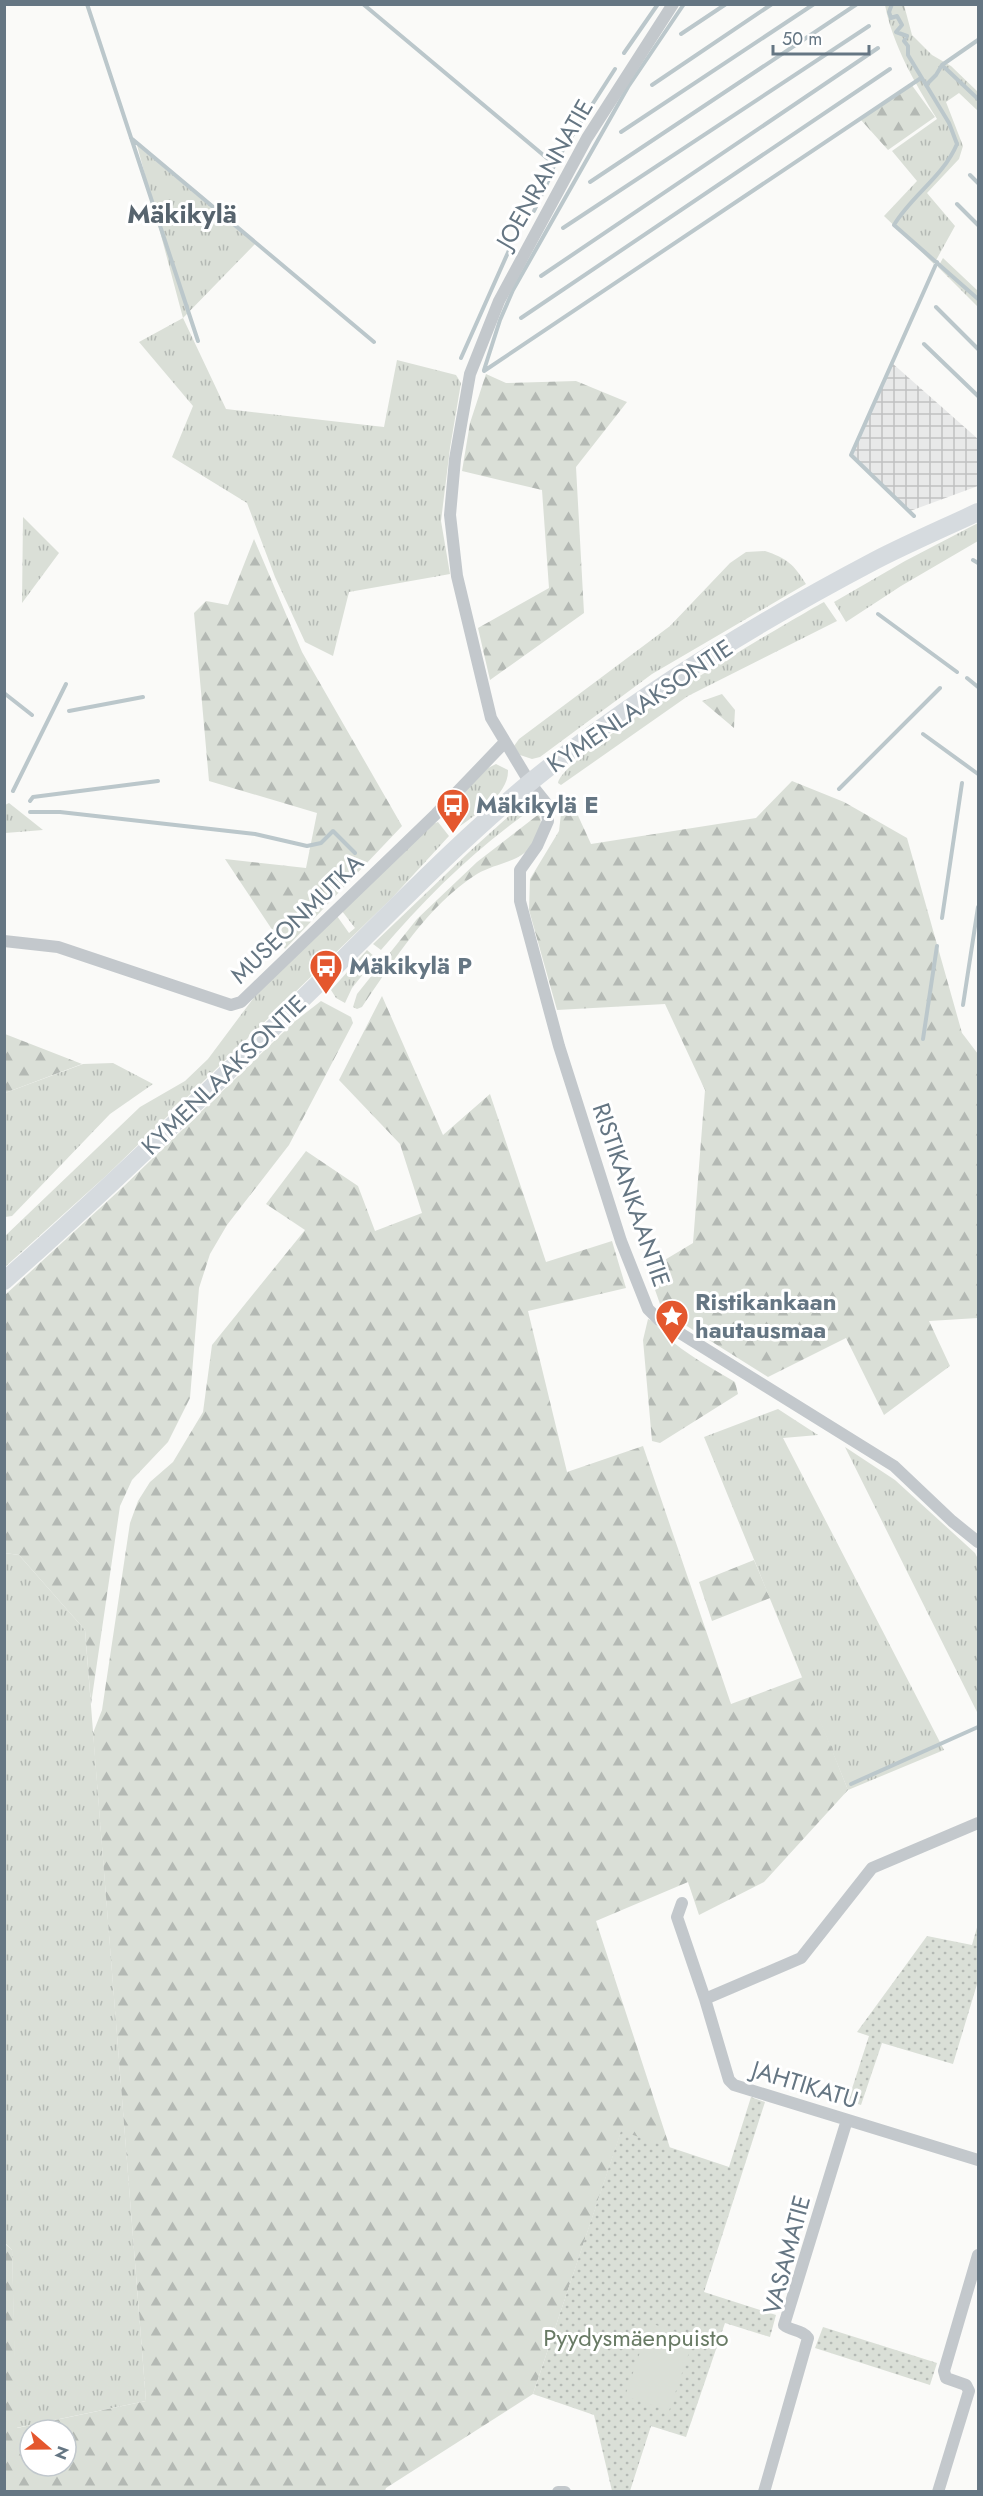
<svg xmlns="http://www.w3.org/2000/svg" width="983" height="2496" font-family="Jost,sans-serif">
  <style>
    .industrial { fill: url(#industrial-grid) }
    .grass { fill: url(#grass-tufts) }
    .forest { fill: url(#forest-firs); fill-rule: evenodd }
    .park { fill: url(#park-dots) }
    .pitch { fill: #dadfd7 }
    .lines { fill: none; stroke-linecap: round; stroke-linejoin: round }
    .stream { stroke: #bbc7cb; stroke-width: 4 }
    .minor { stroke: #c3c8cc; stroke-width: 12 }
    .secondary { stroke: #d6dbdf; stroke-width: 18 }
    .labels { text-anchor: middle; stroke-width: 6; stroke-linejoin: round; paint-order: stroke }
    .street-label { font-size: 24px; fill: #657683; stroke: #fff }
    .poi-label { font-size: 24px; font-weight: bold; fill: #657683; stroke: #fff; text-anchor: start }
    .park-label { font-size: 24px; fill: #687a64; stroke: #fff }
    .neighbourhood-label { font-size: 26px; font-weight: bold; fill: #57646e; stroke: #fff }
  </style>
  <defs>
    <pattern id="industrial-grid" width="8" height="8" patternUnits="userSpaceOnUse" patternTransform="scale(1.5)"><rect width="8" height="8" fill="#e8e9e9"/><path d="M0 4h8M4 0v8" fill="none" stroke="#c0c1c2"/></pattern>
    <pattern id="grass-tufts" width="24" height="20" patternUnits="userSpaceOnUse" patternTransform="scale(1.5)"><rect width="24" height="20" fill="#dadfd7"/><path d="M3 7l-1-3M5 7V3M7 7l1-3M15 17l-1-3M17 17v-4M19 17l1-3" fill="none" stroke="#b4b9b4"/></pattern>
    <pattern id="forest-firs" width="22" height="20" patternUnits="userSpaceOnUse" patternTransform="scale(1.5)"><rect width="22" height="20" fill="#dadfd7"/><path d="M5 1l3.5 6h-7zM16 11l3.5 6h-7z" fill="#b4b9b4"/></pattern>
    <pattern id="park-dots" width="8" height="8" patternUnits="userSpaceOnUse" patternTransform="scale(1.5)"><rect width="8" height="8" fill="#dadfd7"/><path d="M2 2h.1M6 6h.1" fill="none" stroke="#b4b9b4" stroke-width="1.8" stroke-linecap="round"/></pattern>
  </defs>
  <rect width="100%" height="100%" fill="#fafaf8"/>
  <path class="industrial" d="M 892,363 L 978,439 L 978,486 L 910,511 L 852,456 Z"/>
  <path class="grass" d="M 885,5 L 904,5 L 912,35 L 932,55 L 951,66 L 978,92 L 978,111 L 959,93 L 946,102 L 963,146 L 959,159 L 927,193 L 955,226 L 934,264 L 884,216 L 917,181 L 892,151 L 937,119 C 915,83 893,46 885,5 Z
    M 137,145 L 255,244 L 183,318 L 226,409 L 384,427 L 397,360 L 456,375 L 461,383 L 450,448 L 441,521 L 450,574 L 349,592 L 333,656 L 305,642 L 275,577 L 247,503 L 172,457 L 193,406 L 139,342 L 183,318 Z
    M 943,258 L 978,291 L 978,307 L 938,267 Z
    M 23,517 L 59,553 L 22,603 Z
    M 978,523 L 978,541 L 901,586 L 846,622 L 834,602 L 905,561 Z
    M 765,551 C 786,558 794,564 806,584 L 652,674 L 540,757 L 532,759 L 520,755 L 514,746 L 519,739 L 670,626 L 730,563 L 746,552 Z
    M 824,602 L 837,621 L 688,696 L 561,785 L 558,783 C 560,756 789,621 824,602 Z
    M 496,764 L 508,770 C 509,796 474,815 455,830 L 441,814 L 488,768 Z
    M 9,803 L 43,830 L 5,833 L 5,805 Z
    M 531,804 L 535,807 C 476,848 427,896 381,950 L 373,944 L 469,852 L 511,814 Z
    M 438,822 L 449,836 L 392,898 L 107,1175 L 5,1267 L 4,1237 L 140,1107 L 185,1081 L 208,1059 L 258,992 L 337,916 L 349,933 L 355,928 L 342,911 L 433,824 Z
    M 367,950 L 376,958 L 352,988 L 345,1003 L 336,998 L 331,990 Z
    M 113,1063 L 153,1084 L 110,1114 L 12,1216 L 5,1217 L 5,1093 L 83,1064 Z
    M 778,1409 L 818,1435 L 783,1438 L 944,1750 L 848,1790 L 704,1437 Z
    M 845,1447 L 895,1480 L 975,1553 L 978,1559 L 978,1714 Z
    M 5,1553 L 19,1555 L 85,1630 L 146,2401 L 16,2428 L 12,2250 L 5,2243 Z"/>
  <path class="forest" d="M 911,84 L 935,117 L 888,150 L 861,120 Z
    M 486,374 L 506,383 L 576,381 L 627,402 L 576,467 L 584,613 L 490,680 L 478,628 L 549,588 L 542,490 L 462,471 L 470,423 Z
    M 254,539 L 302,652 L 402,826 L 285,949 L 225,859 L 306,868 L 317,813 L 209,781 L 194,613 L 206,601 L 228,605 Z
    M 722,694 L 735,710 L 734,728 L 702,701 Z
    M 792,781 L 844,802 L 907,838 L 962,1033 L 978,1054 L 978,1318 L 929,1321 L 950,1366 L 884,1415 L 846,1338 L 768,1377 L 674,1318 L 660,1304 L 648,1270 L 693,1243 L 705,1090 L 665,1004 L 557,1010 L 529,910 L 530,879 L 559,831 L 562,805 L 569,796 L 591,844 L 756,818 Z
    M 539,814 C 542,821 541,829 538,836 C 526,863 499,861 477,874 C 428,905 394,960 362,1007 L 357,1009 L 353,1007 L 357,994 L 417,919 L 477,862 Z
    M 382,996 L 443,1135 L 490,1094 L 546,1262 L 612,1241 L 626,1288 L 528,1311 L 567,1472 L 643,1446 L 731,1704 L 803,1677 L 848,1790 L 764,1882 L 699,1915 L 688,1882 L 596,1921 L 670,2148 L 621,2132 L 533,2394 L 386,2488 L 385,2491 L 5,2491 L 4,2243 L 12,2250 L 17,2428 L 146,2401 L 93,1733 L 102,1710 L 130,1523 L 138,1501 L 150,1482 L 173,1462 L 203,1412 L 212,1345 L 305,1230 L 266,1204 L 306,1151 L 358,1186 L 375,1231 L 422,1213 L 400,1144 L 339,1080 ZM 30,2430 L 66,2430 L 66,2466 L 30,2466 Z
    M 321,1001 L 351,1017 L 353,1023 L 289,1145 L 227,1225 L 210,1254 L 199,1288 L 190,1398 L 168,1442 L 132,1480 L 120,1506 L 91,1704 L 85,1630 L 19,1555 L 5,1553 L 5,1295 L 123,1187 L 294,1022 Z
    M 5,1034 L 82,1064 L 5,1093 Z
    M 648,1319 C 656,1322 659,1329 665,1335 C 685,1354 712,1368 735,1382 L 738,1394 L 660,1443 L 652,1441 L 643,1340 Z
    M 754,1560 L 770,1598 L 712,1621 L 699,1582 Z"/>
  <path class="park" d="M 978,1924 L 978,1981 L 953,2064 L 882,2043 L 861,2105 L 848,2101 L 869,2036 L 857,2032 L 927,1936 L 972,1945 Z
    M 751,2097 L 765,2102 L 704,2292 L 776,2315 L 770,2337 L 725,2323 L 686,2437 L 651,2426 L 630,2491 L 612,2491 L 594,2415 L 533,2394 L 621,2131 L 729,2167 Z
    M 823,2327 L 937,2363 L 930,2385 L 815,2348 Z"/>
  <path class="pitch" d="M 650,2323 L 694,2338 L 669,2411 L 625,2396 Z"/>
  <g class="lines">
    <path class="stream" d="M 87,4 L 198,341
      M 363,4 L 554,164
      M 892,4 L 889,12 L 891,18 L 897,16 L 902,25 L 896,32 L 907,36 L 904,41 L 908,46 L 908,55 L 949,123 L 957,144 C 943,177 912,195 894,225 L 978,299
      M 681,34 L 726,4
      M 624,53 L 658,4
      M 942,65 L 978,99
      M 652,85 L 772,4
      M 926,85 L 936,75 L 942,65 L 978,40
      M 621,132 L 814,4
      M 131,138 L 374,342
      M 970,175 L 978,183
      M 590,182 L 857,4
      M 957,204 L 978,225
      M 534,211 L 552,173 L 554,164 L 615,69
      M 563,228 L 869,26
      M 541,276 L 878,48
      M 936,307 L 978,349
      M 521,318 L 890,69
      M 924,344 L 978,396
      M 461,358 L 510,248
      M 484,370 L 500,320 L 513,290 L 628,87 L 684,4
      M 484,371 L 921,78
      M 914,516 L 851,455 L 937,262
      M 973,560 L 978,563
      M 878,614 L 957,672
      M 967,678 L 978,687
      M 4,693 L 32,715
      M 69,711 L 143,697
      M 923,734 L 978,774
      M 839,789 L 940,688
      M 13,791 L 66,684
      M 30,801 L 33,797 L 158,781
      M 30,812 L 60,812 L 255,834 L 307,846 L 321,843 L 333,831 L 355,853
      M 942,918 L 962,783
      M 963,1005 L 978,907
      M 923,1039 L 937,946
      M 851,1784 L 978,1727"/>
    <path class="minor" d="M 673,4 L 587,138 L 499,301 L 470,374 L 455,459 L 450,515 L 457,576 L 491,718 L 530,783 L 546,803 L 548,821 L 537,846 L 520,870 L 520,901 L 559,1046 L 621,1241 L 648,1309 L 659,1320 L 894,1466 L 952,1521 L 978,1542
      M 4,941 L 58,947 L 231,1005 L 241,1002 L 436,814 L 505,742
      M 682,1903 L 677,1917 L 705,1999 L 729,2080 L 734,2085 L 978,2160
      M 705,1999 L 801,1958 L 872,1868 L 978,1823
      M 558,2492 L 565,2492
      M 764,2492 L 808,2338 C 803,2330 791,2331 784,2325 L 847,2120
      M 938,2492 L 969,2391 L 966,2385 L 946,2378 L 944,2371 L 978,2255"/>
    <path class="secondary" d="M 4,1281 C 117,1181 225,1075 332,970 C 398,905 462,838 533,780 C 637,696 758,622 876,560 C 909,543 944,528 978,512"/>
  </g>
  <defs>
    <symbol id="bus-pin" viewBox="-11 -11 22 30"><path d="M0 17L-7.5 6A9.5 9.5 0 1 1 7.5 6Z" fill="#e4572e" stroke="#fff"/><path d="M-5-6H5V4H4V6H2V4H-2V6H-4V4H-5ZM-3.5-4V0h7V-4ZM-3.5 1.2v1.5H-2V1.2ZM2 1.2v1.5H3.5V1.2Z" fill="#fff"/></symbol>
    <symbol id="sight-pin" viewBox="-11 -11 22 30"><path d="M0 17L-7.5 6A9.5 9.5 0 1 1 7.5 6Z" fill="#e4572e" stroke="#fff"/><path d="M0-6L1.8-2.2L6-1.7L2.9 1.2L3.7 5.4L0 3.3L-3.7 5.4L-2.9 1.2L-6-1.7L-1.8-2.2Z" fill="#fff"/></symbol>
  </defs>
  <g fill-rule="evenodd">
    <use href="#bus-pin" x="434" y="786" width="38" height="52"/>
    <use href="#bus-pin" x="307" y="947" width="38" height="52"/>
    <use href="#sight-pin" x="653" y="1297" width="38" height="52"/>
  </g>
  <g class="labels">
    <g class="street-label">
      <text transform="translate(545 174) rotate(-60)" y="8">JOENRANNATIE</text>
      <text transform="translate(640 706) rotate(-34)" y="8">KYMENLAAKSONTIE</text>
      <text transform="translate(297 919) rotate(-44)" y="8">MUSEONMUTKA</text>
      <text transform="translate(224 1075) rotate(-44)" y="8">KYMENLAAKSONTIE</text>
      <text transform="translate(631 1195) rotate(71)" y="8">RISTIKANKAANTIE</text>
      <text transform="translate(805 2085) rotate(17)" y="8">JAHTIKATU</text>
      <text transform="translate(787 2255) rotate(-75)" y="8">VASAMATIE</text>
    </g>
    <g class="poi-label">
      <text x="476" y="813">Mäkikylä E</text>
      <text x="349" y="974">Mäkikylä P</text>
      <text x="695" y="1310">Ristikankaan<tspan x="695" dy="28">hautausmaa</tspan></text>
    </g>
    <g class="park-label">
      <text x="636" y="2346">Pyydysmäenpuisto</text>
    </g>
    <g class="neighbourhood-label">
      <text x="182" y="223">Mäkikylä</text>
    </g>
  </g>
  <rect width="983" height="2496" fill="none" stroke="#657683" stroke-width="12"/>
  <g transform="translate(48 2448) rotate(110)"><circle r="28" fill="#ffffff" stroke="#c1c8cd" stroke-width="1.5"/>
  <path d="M0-4.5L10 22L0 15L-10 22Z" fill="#e4572e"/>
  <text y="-9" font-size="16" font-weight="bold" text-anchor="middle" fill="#657683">N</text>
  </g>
  <path d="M773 45v9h96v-9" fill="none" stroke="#657683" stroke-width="3"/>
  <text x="782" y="45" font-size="18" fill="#657683" stroke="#ffffff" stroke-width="4.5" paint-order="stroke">50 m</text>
</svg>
